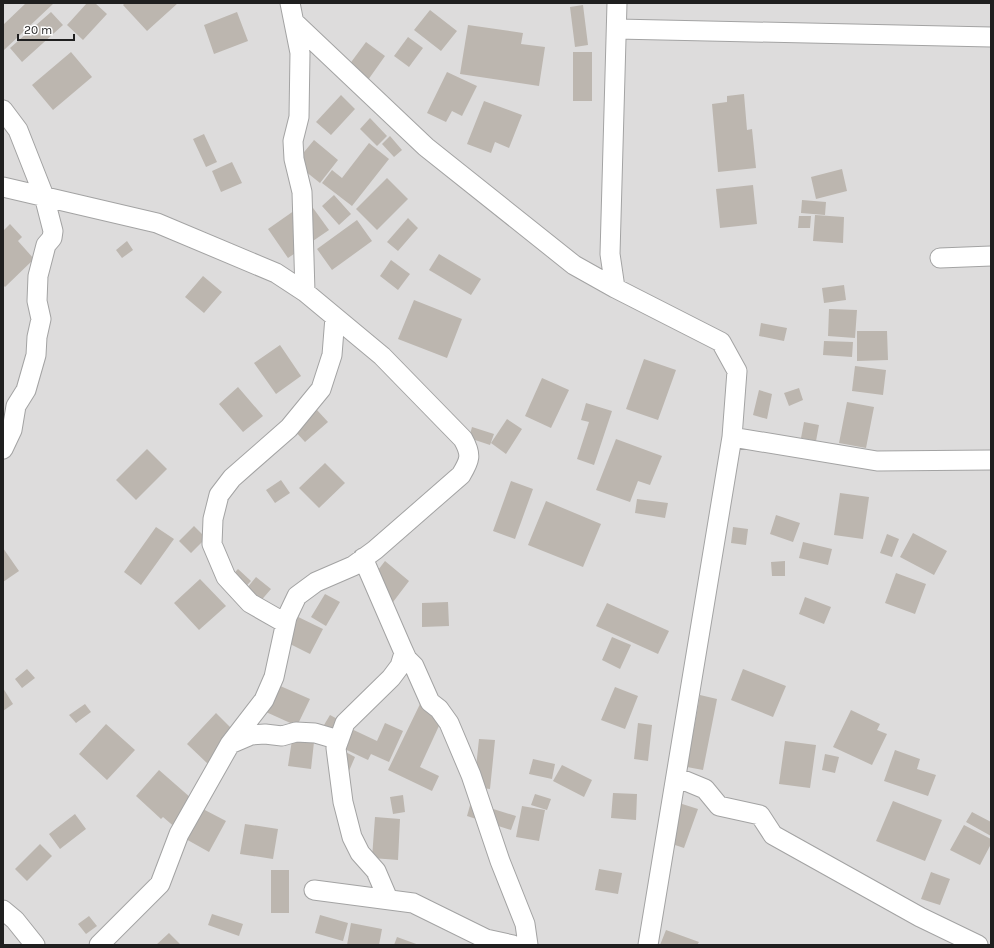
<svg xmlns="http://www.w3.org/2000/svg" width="994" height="948" font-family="Karla,sans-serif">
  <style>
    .residential { fill: #dddcdc }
    .building { fill: #bcb6af }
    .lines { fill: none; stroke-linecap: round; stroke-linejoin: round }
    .minor-casing { stroke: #a3a3a3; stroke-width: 21 }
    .minor { stroke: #fff; stroke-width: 19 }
  </style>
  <rect width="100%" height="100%" fill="#efece5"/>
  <path class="residential" d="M 3,3 L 991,3 L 991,945 L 3,945 Z"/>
  <path class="building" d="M 26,3 L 54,3 L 3,51 L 3,25 Z
    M 87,3 L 95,3 L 107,14 L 83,40 L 67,25 Z
    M 125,3 L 178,3 L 147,31 L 123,5 Z
    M 583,5 L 588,45 L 575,47 L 570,7 Z
    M 430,10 L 457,31 L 441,51 L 414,30 Z
    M 51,12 L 63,25 L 22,62 L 10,48 Z
    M 237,12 L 248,41 L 214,54 L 204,25 Z
    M 468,25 L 523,33 L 521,44 L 545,47 L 539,86 L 460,74 Z
    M 408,37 L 423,48 L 409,67 L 394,56 Z
    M 366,42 L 385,56 L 368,80 L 349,65 Z
    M 71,52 L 92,77 L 53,110 L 32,85 Z
    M 573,52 L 592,52 L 592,101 L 573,101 Z
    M 447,72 L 477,86 L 462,116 L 452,111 L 446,122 L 427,113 Z
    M 744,94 L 747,130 L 752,129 L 756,168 L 718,172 L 712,104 L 727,102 L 727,96 Z
    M 341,95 L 355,109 L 331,135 L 316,122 Z
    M 484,101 L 522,115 L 509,148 L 495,142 L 491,153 L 467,144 Z
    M 370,118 L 387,136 L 377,146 L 360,129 Z
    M 204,134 L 217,162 L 206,167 L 193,139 Z
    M 390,136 L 402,150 L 394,157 L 382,144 Z
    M 314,140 L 338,160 L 320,183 L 295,163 Z
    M 369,143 L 389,159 L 352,206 L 322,183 L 332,170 L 342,178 Z
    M 232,162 L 242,183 L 221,192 L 212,171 Z
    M 842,169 L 847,191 L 816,199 L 811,177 Z
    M 387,178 L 408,199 L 377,230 L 356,209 Z
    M 753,185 L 757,224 L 720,228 L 716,189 Z
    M 334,195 L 351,214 L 339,225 L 322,206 Z
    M 802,200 L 826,202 L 825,215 L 801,213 Z
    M 308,201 L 329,230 L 288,258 L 268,229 Z
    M 815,215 L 844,217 L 843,243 L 813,241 Z
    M 799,216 L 811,216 L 810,228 L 798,228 Z
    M 408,218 L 418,228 L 398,251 L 387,242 Z
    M 357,220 L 372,241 L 332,270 L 317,249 Z
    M 10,224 L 22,237 L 18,241 L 34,259 L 5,287 L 3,285 L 3,231 Z
    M 127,241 L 133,250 L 122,258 L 116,250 Z
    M 439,254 L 481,279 L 471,295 L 429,270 Z
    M 391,260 L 410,274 L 398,290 L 380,276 Z
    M 203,276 L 222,292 L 204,313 L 185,297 Z
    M 844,285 L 846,300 L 824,303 L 822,288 Z
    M 414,300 L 462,319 L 447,358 L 398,339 Z
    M 829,309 L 857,310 L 855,338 L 828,336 Z
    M 761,323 L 787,328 L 784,341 L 759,336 Z
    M 857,331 L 887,331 L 888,360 L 857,361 Z
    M 824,341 L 853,342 L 852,357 L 823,355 Z
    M 280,345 L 301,376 L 276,394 L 254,363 Z
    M 644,359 L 676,370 L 658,420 L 626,409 Z
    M 855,366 L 886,370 L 883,395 L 852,391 Z
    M 542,378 L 569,390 L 551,428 L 525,416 Z
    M 238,387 L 263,416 L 243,432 L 219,404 Z
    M 799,388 L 803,400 L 789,406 L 784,393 Z
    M 759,390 L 772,394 L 767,419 L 753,415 Z
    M 847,402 L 874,407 L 866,448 L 839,443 Z
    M 586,403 L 612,411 L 594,465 L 577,459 L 589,422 L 581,420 Z
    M 317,410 L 328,422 L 305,442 L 294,430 Z
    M 507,419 L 522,429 L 506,454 L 491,443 Z
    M 804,422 L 819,425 L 816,441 L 801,438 Z
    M 472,427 L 494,434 L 490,445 L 469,438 Z
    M 616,439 L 662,456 L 650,485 L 638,481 L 630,502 L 596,490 Z
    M 147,449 L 167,469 L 136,500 L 116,480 Z
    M 325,463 L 345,483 L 319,508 L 299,488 Z
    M 281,480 L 290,493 L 275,503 L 266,490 Z
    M 511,481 L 533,489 L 515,539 L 493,531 Z
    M 840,493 L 869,497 L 863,539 L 834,535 Z
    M 637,499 L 668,503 L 665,518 L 635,513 Z
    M 546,501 L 601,524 L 583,567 L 528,545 Z
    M 776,515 L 800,523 L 793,542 L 770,534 Z
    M 194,526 L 206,538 L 191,553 L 179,541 Z
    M 156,527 L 174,539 L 141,585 L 124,572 Z
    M 733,527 L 748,529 L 746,545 L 731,543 Z
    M 913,533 L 947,551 L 934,575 L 900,557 Z
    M 887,534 L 899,539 L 892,557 L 880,553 Z
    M 803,542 L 832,549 L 828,565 L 799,558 Z
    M 3,548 L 19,571 L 3,582 Z
    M 385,561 L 409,581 L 390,606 L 365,587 Z
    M 785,561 L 785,576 L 772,576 L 771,562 Z
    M 238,569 L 251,581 L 236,597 L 223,585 Z
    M 896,573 L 926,584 L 915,614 L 885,603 Z
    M 256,577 L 271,589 L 252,611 L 238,599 Z
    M 200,579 L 226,606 L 199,630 L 174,603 Z
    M 325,594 L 340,602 L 326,626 L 311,617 Z
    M 805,597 L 831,607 L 824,624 L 799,614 Z
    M 448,602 L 449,626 L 422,627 L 422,603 Z
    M 607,603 L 669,631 L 658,654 L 596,626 Z
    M 292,614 L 323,629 L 310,654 L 280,639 Z
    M 612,637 L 631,645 L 620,669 L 602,660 Z
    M 27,669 L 35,678 L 22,688 L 15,679 Z
    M 743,669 L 786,686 L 773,717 L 731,700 Z
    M 278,685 L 310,699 L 297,726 L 266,712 Z
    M 615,687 L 638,696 L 625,729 L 601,720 Z
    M 3,688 L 13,704 L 3,711 Z
    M 700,695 L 717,699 L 703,770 L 687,767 Z
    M 85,704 L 91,712 L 76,723 L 69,715 Z
    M 420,704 L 444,715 L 420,767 L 439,776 L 432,791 L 388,770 Z
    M 851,710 L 880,724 L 877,730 L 887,734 L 872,765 L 833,747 Z
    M 216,713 L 237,734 L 208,764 L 187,744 Z
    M 330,715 L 343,722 L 330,742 L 318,735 Z
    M 385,723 L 403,731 L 389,762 L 371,754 L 368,760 L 334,744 L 343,725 L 377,741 Z
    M 638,723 L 652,725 L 648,761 L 634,759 Z
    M 106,724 L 135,750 L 107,780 L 79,754 Z
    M 479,739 L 495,740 L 490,789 L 474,787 Z
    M 292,740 L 314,742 L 311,769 L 288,766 Z
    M 785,741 L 816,745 L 810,788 L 779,784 Z
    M 338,748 L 355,757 L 349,771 L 331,762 Z
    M 895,750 L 920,759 L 917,769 L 936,775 L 928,796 L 884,781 Z
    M 825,754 L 839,757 L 835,773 L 822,770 Z
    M 533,759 L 555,764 L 552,779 L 529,774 Z
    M 562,765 L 592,780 L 584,797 L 553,781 Z
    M 159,770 L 199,805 L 177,829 L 163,817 L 161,819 L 136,796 Z
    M 613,793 L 637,794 L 636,820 L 611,818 Z
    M 535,794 L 551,799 L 547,810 L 531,805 Z
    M 403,795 L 405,812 L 393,814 L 390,797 Z
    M 893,801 L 942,820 L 925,861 L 876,841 Z
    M 471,802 L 516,816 L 511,830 L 467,816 Z
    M 679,803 L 698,809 L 684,848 L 666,842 Z
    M 522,806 L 545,810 L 539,841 L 516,837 Z
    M 201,808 L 226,821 L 209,852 L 184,838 Z
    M 972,812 L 991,822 L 991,836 L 966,822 Z
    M 75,814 L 86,829 L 60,849 L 49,834 Z
    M 375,817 L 400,819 L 398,860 L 372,858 Z
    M 245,824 L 278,829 L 273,859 L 240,854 Z
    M 964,825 L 991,839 L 991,844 L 980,865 L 950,850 Z
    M 40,844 L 52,856 L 27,881 L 15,869 Z
    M 599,869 L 622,873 L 618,894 L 595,890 Z
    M 271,870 L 289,870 L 289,913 L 271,913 Z
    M 931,872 L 950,879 L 940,905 L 921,899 Z
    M 212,914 L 243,924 L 239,936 L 208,925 Z
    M 320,915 L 348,923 L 343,941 L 315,933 Z
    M 89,916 L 97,926 L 86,934 L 78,924 Z
    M 351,923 L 382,929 L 379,945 L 347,945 Z
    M 666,930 L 699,942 L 697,945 L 660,945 Z
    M 169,933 L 181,945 L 156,945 Z
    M 397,937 L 419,945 L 394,945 Z"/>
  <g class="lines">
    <defs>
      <path id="minor" d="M 290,3 L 300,53 L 299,117 L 293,141 L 294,159 L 302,192 L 305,292
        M 617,3 L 610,254 L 615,288 L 721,342 L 737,371 L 732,437 L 648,945
        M 295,23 L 426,147 L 574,265 L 615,288
        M 617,29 L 991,37
        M 3,110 L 18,130 L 44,196 L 53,231 L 52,238 L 46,245 L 38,276 L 37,301 L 41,319 L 37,337 L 36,355 L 26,390 L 16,406 L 12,430 L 3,449
        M 3,187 L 157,223 L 276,273 L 305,292 L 382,356 L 463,439 C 472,455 470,460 461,475 L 375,550 L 353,566 L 316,582 L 297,596 L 287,617 L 274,677 L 264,700 L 230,744 L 179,834 L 160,884 L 99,945
        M 940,258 L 991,256
        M 732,437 L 877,461 L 991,460
        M 363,558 L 402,648 L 407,659 L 414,666 L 430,702 L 439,709 L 449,723 L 471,775 L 500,861 L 525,924 L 528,945
        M 285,623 L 250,603 L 226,577 L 212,544 L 213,519 L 219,495 L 232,478 L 289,428 L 321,389 L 332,355 L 335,317
        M 230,744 L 251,735 L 265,734 L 282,736 L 296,732 L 315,733 L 339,740
        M 676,777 L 705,789 L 719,806 L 760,815 L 773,835 L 920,917 L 978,945
        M 314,890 L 413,903 L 486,939 L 513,945
        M 388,899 L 376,871 L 360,853 L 352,837 L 343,802 L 336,748 L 345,723 L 391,678 L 400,666 L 404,653
        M 3,910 L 15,920 L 35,945"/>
    </defs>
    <use href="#minor" class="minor-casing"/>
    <use href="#minor" class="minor"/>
  </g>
  <rect width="994" height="948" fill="none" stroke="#1f1f1f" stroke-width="8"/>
  <path d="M18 34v6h56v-6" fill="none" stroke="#1f1f1f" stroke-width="2"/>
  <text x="24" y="34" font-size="12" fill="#1f1f1f" stroke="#ffffff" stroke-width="3" paint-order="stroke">20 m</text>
</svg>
